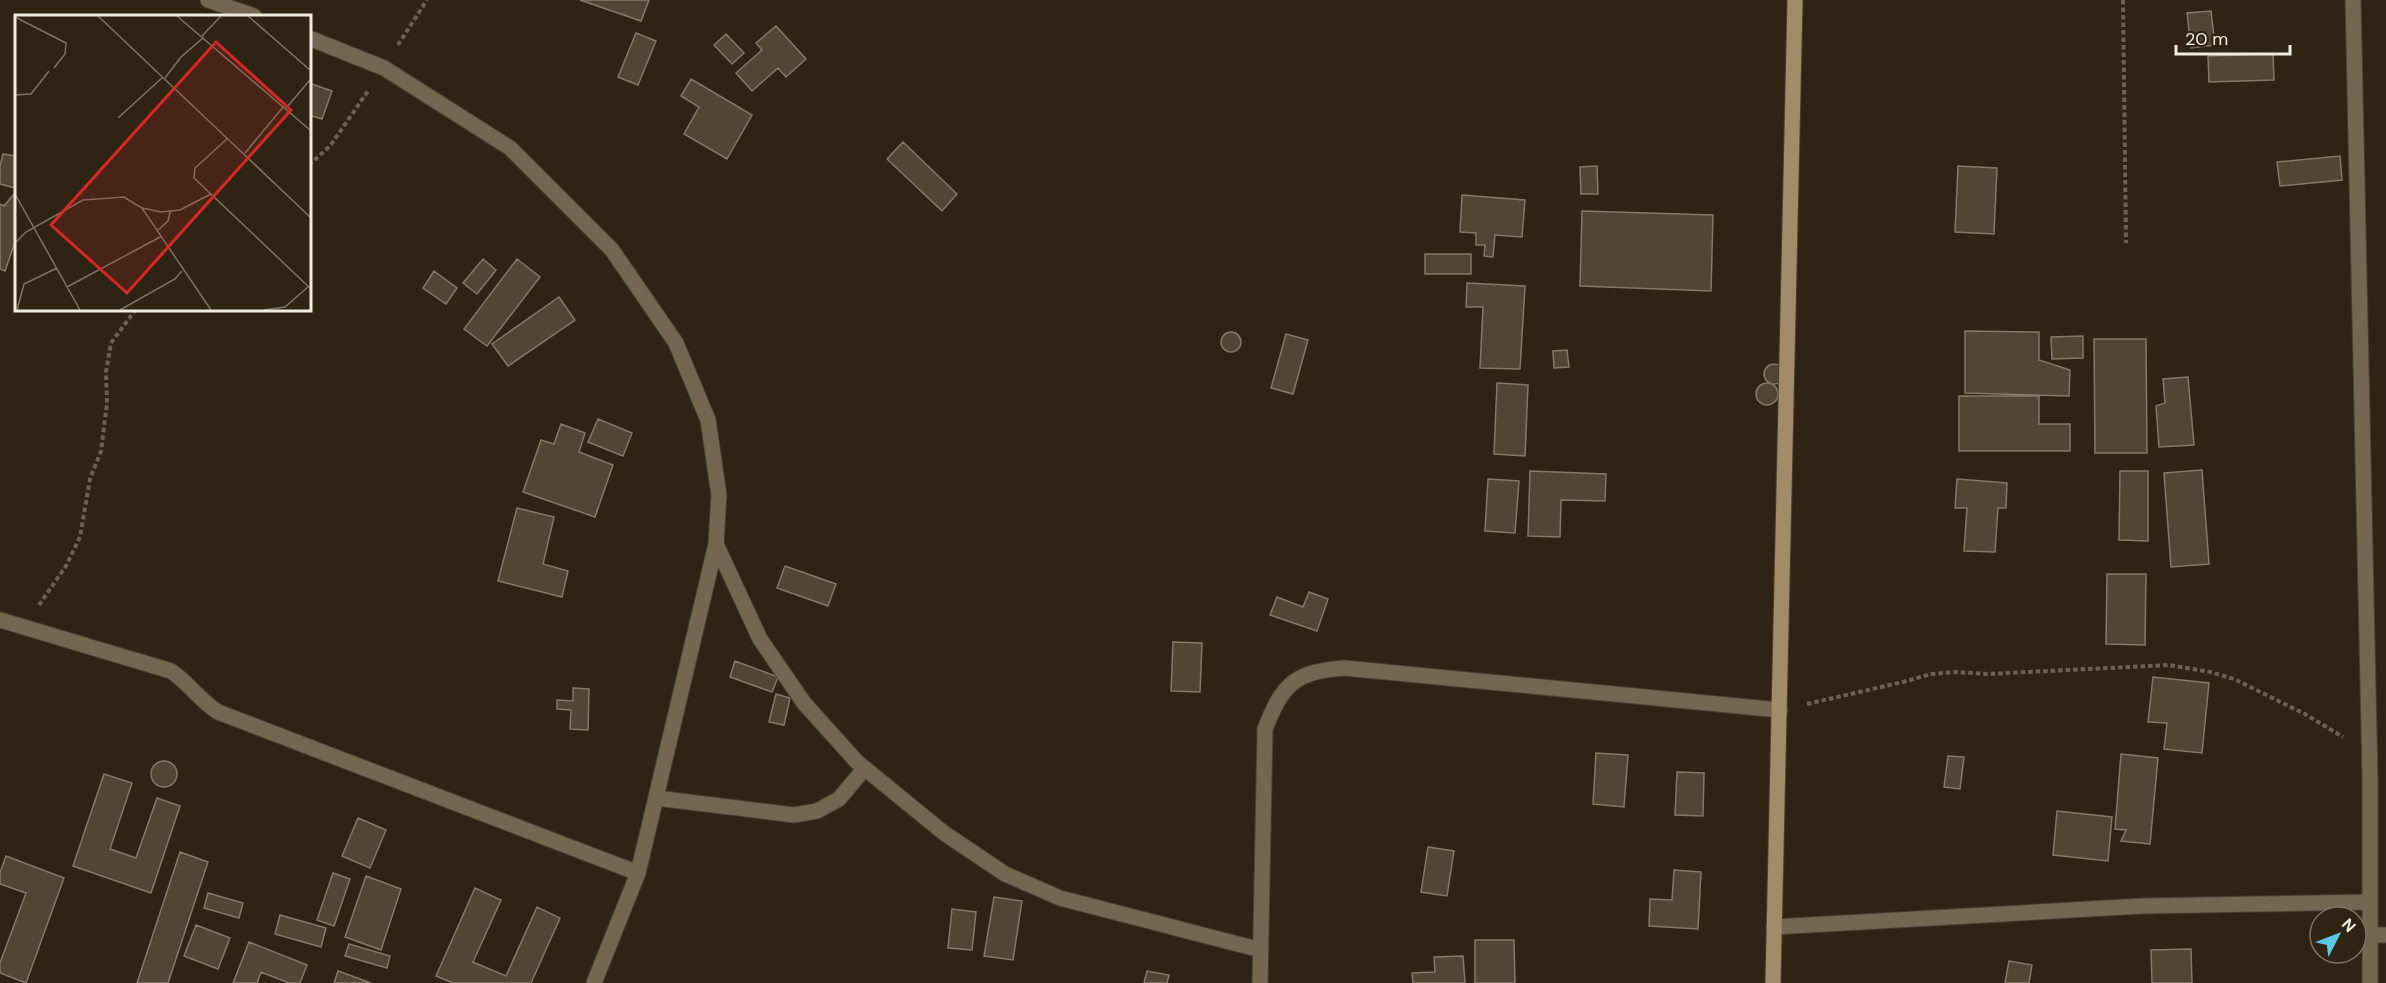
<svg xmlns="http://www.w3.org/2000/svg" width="2386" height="983" font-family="'DM Sans',sans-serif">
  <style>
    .building { fill: #514533; stroke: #857865; stroke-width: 1.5 }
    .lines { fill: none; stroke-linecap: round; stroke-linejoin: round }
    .street-casing { stroke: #4a4030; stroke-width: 17 }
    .secondary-casing { stroke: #4a4030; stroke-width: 17 }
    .path { stroke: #6c6253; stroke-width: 4; stroke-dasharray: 4.5 3; stroke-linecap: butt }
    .street { stroke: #746751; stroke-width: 15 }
    .secondary { stroke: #a18b68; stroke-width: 15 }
    .inset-road { fill: none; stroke: #7d7365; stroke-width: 1.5 }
    .view { fill: #d62828; fill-opacity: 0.15; stroke: #d62828; stroke-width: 3 }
    .inset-edge { fill: none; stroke: #f1eadf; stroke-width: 3 }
  </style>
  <rect width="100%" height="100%" fill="#2f2413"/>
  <path class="building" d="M 580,0 L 649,0 L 641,21 Z
    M 2211,11 L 2215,45 L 2191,48 L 2187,13 Z
    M 776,26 L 806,59 L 786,77 L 778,68 L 752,91 L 736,73 L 762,50 L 756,43 Z
    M 636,33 L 656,41 L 638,85 L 618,77 Z
    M 726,34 L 744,53 L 732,64 L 714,45 Z
    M 2273,54 L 2274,80 L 2209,82 L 2208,56 Z
    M 691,79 L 752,115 L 727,159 L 684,134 L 699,107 L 681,96 Z
    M 309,83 L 332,91 L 322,119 L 309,115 Z
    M 903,142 L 957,194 L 942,211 L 887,159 Z
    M 3,154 L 16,156 L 15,188 L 0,184 L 0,166 Z
    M 2340,156 L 2342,180 L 2280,186 L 2277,162 Z
    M 1597,166 L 1598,194 L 1581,194 L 1580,167 Z
    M 1958,166 L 1997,168 L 1994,234 L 1955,232 Z
    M 14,194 L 16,195 L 16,239 L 5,271 L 0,269 L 0,204 L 4,206 Z
    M 1462,195 L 1525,200 L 1522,237 L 1495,235 L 1493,257 L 1484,256 L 1485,245 L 1476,245 L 1476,233 L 1460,232 Z
    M 1582,211 L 1713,215 L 1711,291 L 1580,286 Z
    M 1425,254 L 1471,254 L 1471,274 L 1425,274 Z
    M 483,259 L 496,270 L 477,294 L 463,283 Z
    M 517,259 L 540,277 L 487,346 L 464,329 Z
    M 434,271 L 457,288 L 446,304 L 423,288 Z
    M 1467,283 L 1525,286 L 1520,369 L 1480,368 L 1483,307 L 1466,307 Z
    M 559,297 L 575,320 L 508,366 L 492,344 Z
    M 1965,331 L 2039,332 L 2039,360 L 2070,370 L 2069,396 L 1965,393 Z
    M1221 342a10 10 0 1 1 20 0a10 10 0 1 1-20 0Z
    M 1286,334 L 1308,340 L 1293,394 L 1271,388 Z
    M 2083,336 L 2083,358 L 2052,359 L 2051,337 Z
    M 2094,339 L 2146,339 L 2147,453 L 2095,453 Z
    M 1567,350 L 1569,367 L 1554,368 L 1553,351 Z
    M1764 374a10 10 0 1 1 20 0a10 10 0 1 1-20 0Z
    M 2188,377 L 2194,445 L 2159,447 L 2156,406 L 2165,403 L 2163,379 Z
    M1756 394a11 11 0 1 1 22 0a11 11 0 1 1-22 0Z
    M 1497,383 L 1528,385 L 1525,456 L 1494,454 Z
    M 1959,396 L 2039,396 L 2039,424 L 2070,424 L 2070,451 L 1959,451 Z
    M 598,419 L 632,433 L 623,456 L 588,442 Z
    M 561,424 L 585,433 L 579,452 L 613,465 L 595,517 L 523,492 L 541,440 L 554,444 Z
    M 2202,470 L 2209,564 L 2171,567 L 2164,473 Z
    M 1530,471 L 1606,474 L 1605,501 L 1561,500 L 1560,537 L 1528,536 Z
    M 2120,471 L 2148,471 L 2148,541 L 2119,540 Z
    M 1488,479 L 1519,481 L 1515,533 L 1485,531 Z
    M 1957,479 L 2007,483 L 2006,508 L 1998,508 L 1995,552 L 1964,551 L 1967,508 L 1955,508 Z
    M 517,508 L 554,517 L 543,564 L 568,571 L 562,597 L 498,581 Z
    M 785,566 L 836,584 L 828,606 L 777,588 Z
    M 2107,574 L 2146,574 L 2145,645 L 2106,644 Z
    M 1309,592 L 1328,599 L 1317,631 L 1270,615 L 1277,597 L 1303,607 Z
    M 1173,642 L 1202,643 L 1200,692 L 1171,691 Z
    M 735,661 L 778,677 L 772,692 L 730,677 Z
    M 2153,677 L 2209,683 L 2202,753 L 2164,749 L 2167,723 L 2148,722 Z
    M 573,688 L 589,689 L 588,730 L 570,729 L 571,710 L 557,709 L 557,700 L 573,701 Z
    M 776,694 L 790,698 L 784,725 L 769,722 Z
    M 1596,753 L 1628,755 L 1624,807 L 1593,804 Z
    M 2121,754 L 2158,758 L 2150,844 L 2121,841 L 2126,830 L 2115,829 Z
    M 1948,756 L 1964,757 L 1960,789 L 1944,787 Z
    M151 774a13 13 0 1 1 26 0a13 13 0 1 1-26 0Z
    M 1677,772 L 1704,773 L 1703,816 L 1675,815 Z
    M 104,774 L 132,783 L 110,849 L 136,858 L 157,798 L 180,806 L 151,893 L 73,866 Z
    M 2057,811 L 2112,817 L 2108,861 L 2053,855 Z
    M 358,818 L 386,830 L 370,868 L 342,856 Z
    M 1428,847 L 1454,851 L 1447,896 L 1421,892 Z
    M 180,852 L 208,862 L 168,983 L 137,983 Z
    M 6,856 L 64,878 L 26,983 L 0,973 L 0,963 L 26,893 L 0,884 L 0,873 Z
    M 1674,870 L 1701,872 L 1698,929 L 1649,926 L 1650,899 L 1672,900 Z
    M 333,873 L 350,879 L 334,926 L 317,920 Z
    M 366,876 L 401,889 L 381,950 L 345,937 Z
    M 475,888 L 501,900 L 473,962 L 506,976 L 537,907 L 560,918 L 531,983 L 453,983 L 436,976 Z
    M 208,893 L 243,903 L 239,918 L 204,908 Z
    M 994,897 L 1022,901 L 1013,960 L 984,956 Z
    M 952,909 L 976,912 L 972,950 L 948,948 Z
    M 280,915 L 326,928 L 321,947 L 275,934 Z
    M 196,925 L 230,938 L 218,969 L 184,956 Z
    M 1475,940 L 1514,940 L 1515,983 L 1475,983 Z
    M 249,942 L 307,965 L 300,983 L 289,983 L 261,972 L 257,983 L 233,983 Z
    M 349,944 L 390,956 L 387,968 L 345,956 Z
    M 2191,949 L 2192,983 L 2152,983 L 2151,950 Z
    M 1463,956 L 1465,983 L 1413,983 L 1412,973 L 1435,972 L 1434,957 Z
    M 2009,961 L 2032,965 L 2029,983 L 2005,983 Z
    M 338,971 L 371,983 L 334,983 Z
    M 1147,971 L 1169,975 L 1167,983 L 1144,983 Z"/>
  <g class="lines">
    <defs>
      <path id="street" d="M 208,0 L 254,16
        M 2353,0 L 2370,778 L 2370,983
        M 309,38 L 384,68 L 510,148 L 612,250 L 676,343 L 708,420 L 719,495 L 716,544 L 638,873 L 594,983
        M 716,544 L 760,639 L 804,703 L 857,762 L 944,833 L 1005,874 L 1060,898 L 1261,950
        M 0,620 L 171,671 C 189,683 200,701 218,712 L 638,873
        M 656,798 L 794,815 L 817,811 L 839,799 L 864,769
        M 1774,927 L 2142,906 L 2370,902
        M 2370,935 L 2386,935
        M 1260,983 L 1265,729 C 1283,683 1295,672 1344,668 L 1780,710"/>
      <path id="secondary" d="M 1773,983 L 1795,0"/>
    </defs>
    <use href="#street" class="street-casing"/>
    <use href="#secondary" class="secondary-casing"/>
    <path class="path" d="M 2123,0 L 2126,243
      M 398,45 L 427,0
      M 309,165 L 330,146 L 368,91
      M 39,605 L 66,566 L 80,537 L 90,479 L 101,451 L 107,403 L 106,372 L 111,343 L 136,309
      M 1807,704 L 1903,682 L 1931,674 L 1955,672 L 1987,674 L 2169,665 L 2210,672 L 2234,679 L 2305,714 L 2343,737"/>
    <use href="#street" class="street"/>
    <use href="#secondary" class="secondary"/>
  </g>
  <g transform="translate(15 15)">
    <rect width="296" height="296" fill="#2f2413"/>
    <path class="inset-road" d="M 83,1 L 295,202M 162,1 L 295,115M 233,1 L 295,55M 0,2 L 51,28 L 50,39 L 39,53M 187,21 L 206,1M 150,63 L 166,42 L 189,22M 0,80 L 16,79 L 34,56M 271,93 L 295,65M 103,103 L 148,62M 213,123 L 180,153 L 179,163 L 295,273M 230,138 L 269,91M 0,179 L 65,295M 127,193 L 146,197 L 165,195 L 196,179M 143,215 L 153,206 L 155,197M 0,228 L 11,217 L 68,185 L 109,182 L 127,193 L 196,295M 52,272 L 147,221M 2,295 L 9,269 L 42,253M 105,295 L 160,264 L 167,256M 249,295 L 270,292 L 294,271"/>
    <path class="view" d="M 201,27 L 276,95 L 112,278 L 36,210 Z"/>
    <rect width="296" height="296" class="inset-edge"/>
  </g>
  <g transform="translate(2338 935) rotate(48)"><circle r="28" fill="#2f2413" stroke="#7d7365" stroke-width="1.5"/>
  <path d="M0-4.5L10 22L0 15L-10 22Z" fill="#5ac8e5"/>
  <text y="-9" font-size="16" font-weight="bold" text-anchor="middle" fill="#f1eadf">N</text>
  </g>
  <path d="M2176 45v9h114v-9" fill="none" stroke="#f1eadf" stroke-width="3"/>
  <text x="2185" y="45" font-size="18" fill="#f1eadf" stroke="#2f2413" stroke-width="4.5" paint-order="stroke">20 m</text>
</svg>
